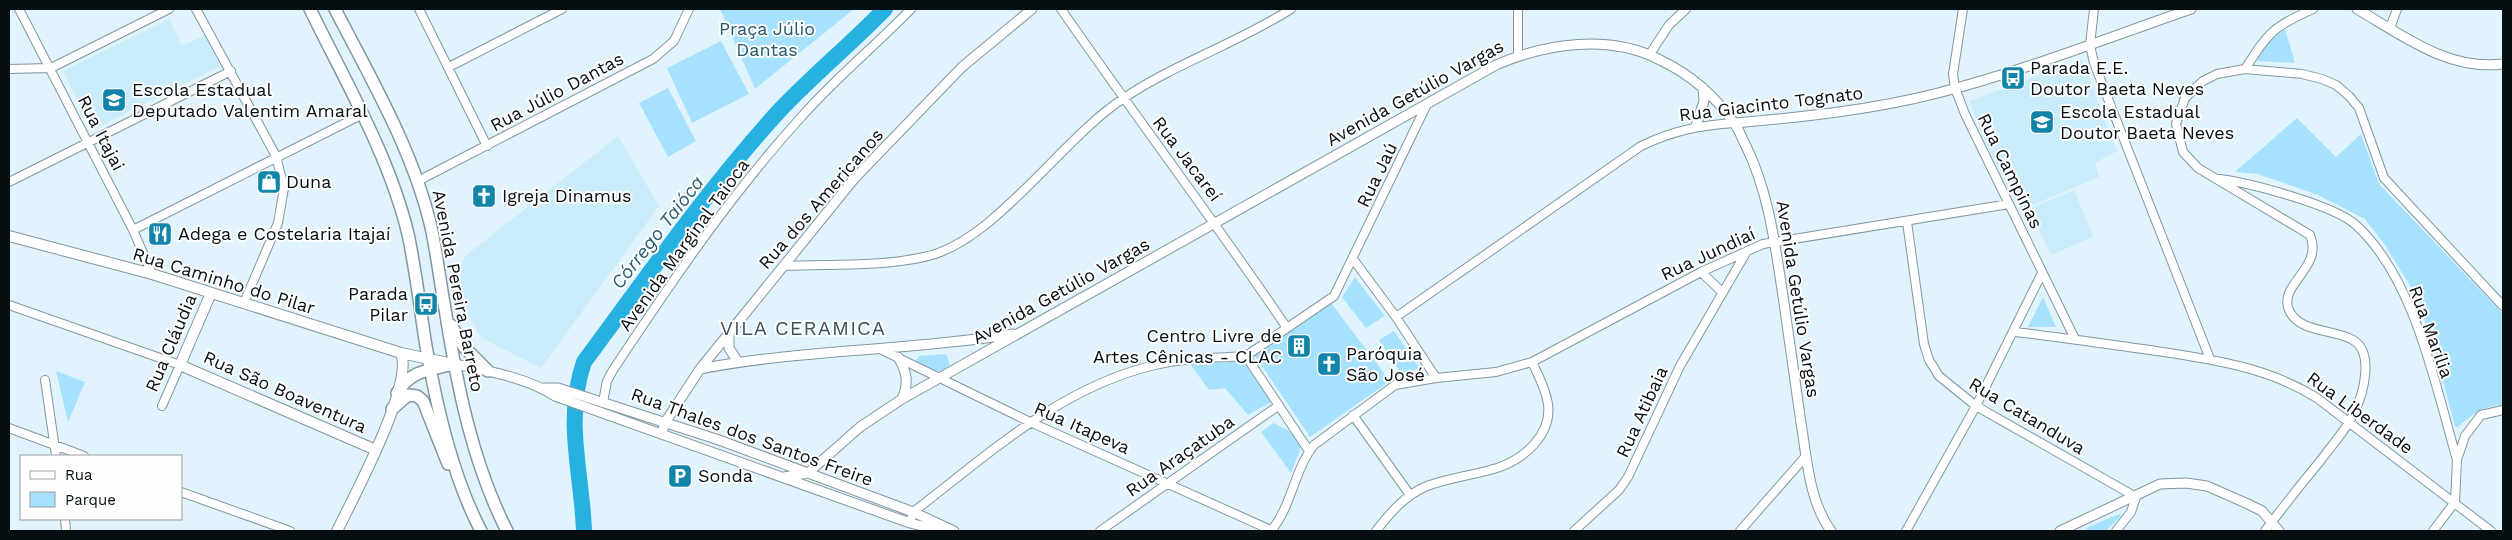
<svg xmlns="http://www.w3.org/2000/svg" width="2512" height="540" font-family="'Work Sans',sans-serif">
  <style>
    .built { fill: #cbecfb }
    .green { fill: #a6e2fd }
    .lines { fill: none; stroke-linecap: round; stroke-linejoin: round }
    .river { stroke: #27b1e1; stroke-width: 16 }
    .minor-casing { stroke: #8197a2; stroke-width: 10 }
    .tertiary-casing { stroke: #8197a2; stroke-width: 11 }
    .secondary-casing { stroke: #8197a2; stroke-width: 12 }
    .primary-casing { stroke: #8197a2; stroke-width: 14 }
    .minor { stroke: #fff; stroke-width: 8 }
    .tertiary { stroke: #fff; stroke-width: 9 }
    .secondary { stroke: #fff; stroke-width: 10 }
    .primary { stroke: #fff; stroke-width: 11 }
    .labels { text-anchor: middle; stroke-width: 4; stroke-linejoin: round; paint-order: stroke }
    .park-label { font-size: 18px; fill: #25586c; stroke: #fefefe }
    .poi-label { font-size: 18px; fill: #060e12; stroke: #fefefe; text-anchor: start }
    .street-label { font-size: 18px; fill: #060e12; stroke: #fefefe }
    .water-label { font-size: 19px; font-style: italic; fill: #295c70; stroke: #fefefe }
    .quarter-label { font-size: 20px; letter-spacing: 1px; fill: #3d515b; stroke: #fefefe }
  </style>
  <rect width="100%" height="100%" fill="#e1f4fe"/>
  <path class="built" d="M 169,19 L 182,46 L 205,35 L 220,66 L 92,130 L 63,71 Z
    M 2082,59 L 2117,151 L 2095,163 L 2099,177 L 2021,210 L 1986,144 L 1970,101 Z
    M 618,136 L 659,206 L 541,368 L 482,338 L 477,331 L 457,288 L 464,257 Z
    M 2074,190 L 2093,237 L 2051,255 L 2029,209 Z"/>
  <path class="green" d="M 720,9 L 854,9 L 755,89 Z
    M 2285,29 L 2295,63 L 2256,61 L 2268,42 Z
    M 721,41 L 749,94 L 692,123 L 667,68 Z
    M 668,88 L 696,141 L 668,157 L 639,103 Z
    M 2297,118 L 2336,157 L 2361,134 L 2379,184 L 2503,314 L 2503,405 C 2485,405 2471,415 2458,427 L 2455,427 L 2436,354 L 2417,297 L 2385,245 L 2365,219 L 2318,195 L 2258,174 L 2235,172 Z
    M 1355,277 L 1385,316 L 1366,328 L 1342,297 Z
    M 2043,297 L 2056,327 L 2028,327 Z
    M 1331,303 L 1390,381 L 1310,437 L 1255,356 Z
    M 1394,331 L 1420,368 L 1402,375 L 1379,340 Z
    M 946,354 L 950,365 L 942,371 L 929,370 L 917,364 L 916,361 L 919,356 Z
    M 1243,361 L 1271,402 L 1248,415 L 1225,388 L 1209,390 L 1190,364 Z
    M 56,371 L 85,382 L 68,422 Z
    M 1273,423 L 1292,432 L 1302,445 L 1291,473 L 1261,432 Z
    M 2119,514 L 2121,516 L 2106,531 L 2088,531 L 2086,528 Z"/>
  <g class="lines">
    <path class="river" d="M 584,531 C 582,473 564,420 584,362 C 647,277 708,189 779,111 C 813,75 851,44 885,9"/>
    <defs>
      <path id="minor" d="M 19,9 L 133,230 L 152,274
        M 196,9 L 276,156 L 284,188 L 278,223 L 244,303
        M 419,9 L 487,146
        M 1061,9 C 1135,116 1214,220 1287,328
        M 1963,9 L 1953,74 L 1955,88 L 1965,114 L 2075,339
        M 2094,9 L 2090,45 L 2094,63 L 2210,359
        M 2390,28 L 2397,9
        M 1650,54 L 1669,25 L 1686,9
        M 1518,55 L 1518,9
        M 449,67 L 562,9
        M 9,69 L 51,68 L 169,9
        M 2245,69 L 2302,74 L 2322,79 L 2336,85 L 2349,96 L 2359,108 L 2384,178 L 2503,306
        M 2220,179 C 2250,183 2334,205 2356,225 C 2415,279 2435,385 2457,460
        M 418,181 L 653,59 L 674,41 L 689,9
        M 9,182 L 231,71
        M 1907,222 L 1924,344 L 1929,360 L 1939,376 L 1976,406 L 2136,497 L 2131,512 L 2116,531
        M 133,230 L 361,115
        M 1353,259 L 1396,317 L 1436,378
        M 784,266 C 830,264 879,267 924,257 C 994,243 1062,138 1124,98 C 1176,63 1238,43 1291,9
        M 1701,272 L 1722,292
        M 9,305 L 180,365 L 162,406
        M 1396,317 L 1641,146 C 1672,131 1700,125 1735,123
        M 2015,332 C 2060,337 2105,344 2150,350 C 2209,359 2266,366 2317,398 L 2491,531
        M 880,349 L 1030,422 L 1273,531
        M 1246,356 L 1334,296 L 1427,104
        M 1246,356 L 1309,451
        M 45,380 L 56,456
        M 603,402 L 607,381 L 613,370 C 672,281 731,194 803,115 C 837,77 876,45 911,9
        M 1353,415 L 1410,495
        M 9,428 L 84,456
        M 181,492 L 290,531
        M 65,519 L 66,531
        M 910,523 L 913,512 C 988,455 1060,387 1155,365 C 1184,358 1215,358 1246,356
        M 1100,531 L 1278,406
        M 1271,531 C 1292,506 1294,470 1314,445 L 1395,385 L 1436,378 L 1496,372 L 1532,362 L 1701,272 L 1763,244 L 2009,204
        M 1376,531 C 1390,513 1405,495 1427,486 C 1449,478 1474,475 1497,468 C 1524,459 1552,435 1548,404 C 1546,389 1538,375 1532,362
        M 1574,531 L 1619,490 L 1628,477 L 1680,366 L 1747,251
        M 1740,531 L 1806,456
        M 1906,531 L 1976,406 L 2042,273
        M 2265,531 C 2283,507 2302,483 2321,460 C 2332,445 2346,430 2354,413 C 2363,395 2375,353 2353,340 C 2334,329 2299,333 2289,310 C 2278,284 2324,268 2310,235 L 2198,168 L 2183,152 L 2176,124 L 2185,98 L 2203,81 L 2217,74 L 2245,69 C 2269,32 2272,27 2313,9
        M 2433,531 L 2455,502 L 2457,460 L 2465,436 L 2481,415 L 2503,410"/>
      <path id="tertiary" d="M 2357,9 C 2402,35 2448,71 2503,64
        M 1735,123 C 1803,117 1872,110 1938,93 C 2024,71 2107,38 2191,9
        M 1696,126 L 1704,101 L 1703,88
        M 729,333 L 729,348 L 738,362
        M 898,357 C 907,372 909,383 902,399
        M 454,364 C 487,371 526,377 555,396 L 910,523 L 926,527 L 945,528
        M 700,369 C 803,349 909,351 1013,334
        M 544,388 L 558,388 L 719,440 L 913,512 L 954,531
        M 661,434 L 666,421 L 700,369 L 854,179 L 962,67 L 1032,9
        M 784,477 L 808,473 L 860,427 L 902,399 L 1496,65 C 1546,43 1610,34 1660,60 C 1690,74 1715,96 1734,123 C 1739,129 1742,139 1746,146 C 1769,193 1775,245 1783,296 C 1789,338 1795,381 1801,423 C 1807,459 1809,501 1831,531
        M 2060,531 L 2160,484 L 2186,483 L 2207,486 L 2248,504 L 2262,511 L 2279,531"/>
      <path id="secondary" d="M 9,236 L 152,274 L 401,353 L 453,364
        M 211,293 L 180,365 L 376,450
        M 337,531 C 353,498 414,385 401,353"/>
      <path id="primary" d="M 310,9 C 345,81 389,155 408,234 C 416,271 420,309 426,346 C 437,408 452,475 481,531
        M 335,9 C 371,79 413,150 431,227 C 437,254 440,282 445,309 C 457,385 472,462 507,531
        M 451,325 L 464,347 L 488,371
        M 397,393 C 411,370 429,370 454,364
        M 392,409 L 408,395 L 417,396 L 423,401 L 448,464"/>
    </defs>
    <use href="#minor" class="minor-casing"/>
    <use href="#tertiary" class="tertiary-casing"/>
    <use href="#secondary" class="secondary-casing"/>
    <use href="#primary" class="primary-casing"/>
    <use href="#minor" class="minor"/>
    <use href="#tertiary" class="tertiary"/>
    <use href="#secondary" class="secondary"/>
    <use href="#primary" class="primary"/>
  </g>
  <defs>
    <symbol id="bus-square" viewBox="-11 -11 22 22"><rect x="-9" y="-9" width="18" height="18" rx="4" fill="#1184aa" stroke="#fefefe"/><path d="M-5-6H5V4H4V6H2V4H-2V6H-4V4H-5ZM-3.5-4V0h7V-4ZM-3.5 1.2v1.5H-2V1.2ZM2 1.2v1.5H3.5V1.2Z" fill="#fff"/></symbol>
    <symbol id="school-square" viewBox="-11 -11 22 22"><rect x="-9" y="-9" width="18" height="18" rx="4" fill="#1184aa" stroke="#fefefe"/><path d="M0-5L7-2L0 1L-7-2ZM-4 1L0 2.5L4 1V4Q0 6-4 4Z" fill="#fff"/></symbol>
    <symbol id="shop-square" viewBox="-11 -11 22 22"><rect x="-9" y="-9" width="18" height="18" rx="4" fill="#1184aa" stroke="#fefefe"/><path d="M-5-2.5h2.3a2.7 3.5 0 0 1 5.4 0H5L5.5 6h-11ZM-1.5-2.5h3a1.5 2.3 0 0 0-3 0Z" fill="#fff"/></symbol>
    <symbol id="church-square" viewBox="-11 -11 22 22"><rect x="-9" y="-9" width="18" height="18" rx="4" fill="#1184aa" stroke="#fefefe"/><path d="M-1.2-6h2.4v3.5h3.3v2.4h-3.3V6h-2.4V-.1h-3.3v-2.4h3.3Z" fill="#fff"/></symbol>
    <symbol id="restaurant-square" viewBox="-11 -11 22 22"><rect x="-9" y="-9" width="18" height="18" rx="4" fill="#1184aa" stroke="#fefefe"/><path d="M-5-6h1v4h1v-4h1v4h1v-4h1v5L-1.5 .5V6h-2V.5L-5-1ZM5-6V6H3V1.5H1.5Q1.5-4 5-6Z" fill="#fff"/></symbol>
    <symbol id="building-square" viewBox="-11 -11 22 22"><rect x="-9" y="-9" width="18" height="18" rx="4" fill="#1184aa" stroke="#fefefe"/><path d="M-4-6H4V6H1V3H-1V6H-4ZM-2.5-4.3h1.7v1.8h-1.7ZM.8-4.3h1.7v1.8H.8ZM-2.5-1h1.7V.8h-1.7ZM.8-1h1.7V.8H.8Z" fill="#fff"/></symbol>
    <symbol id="parking-square" viewBox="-11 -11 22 22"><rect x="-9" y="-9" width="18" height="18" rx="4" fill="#1184aa" stroke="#fefefe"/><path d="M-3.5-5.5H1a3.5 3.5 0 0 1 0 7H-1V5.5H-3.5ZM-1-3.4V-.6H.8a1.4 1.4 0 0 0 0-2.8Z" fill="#fff"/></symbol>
  </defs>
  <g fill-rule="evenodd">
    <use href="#bus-square" x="1999" y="64" width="28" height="28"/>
    <use href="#school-square" x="100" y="86" width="28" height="28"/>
    <use href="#school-square" x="2028" y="108" width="28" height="28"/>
    <use href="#shop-square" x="255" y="168" width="28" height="28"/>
    <use href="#church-square" x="470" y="182" width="28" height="28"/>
    <use href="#restaurant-square" x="146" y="220" width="28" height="28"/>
    <use href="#bus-square" x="412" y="290" width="28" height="28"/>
    <use href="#building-square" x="1285" y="332" width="28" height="28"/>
    <use href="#church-square" x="1315" y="350" width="28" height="28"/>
    <use href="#parking-square" x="666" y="462" width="28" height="28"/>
  </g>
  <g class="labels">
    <g class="park-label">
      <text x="767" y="35">Praça Júlio<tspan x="767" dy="21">Dantas</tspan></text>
    </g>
    <g class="poi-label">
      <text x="2030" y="74">Parada E.E.<tspan x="2030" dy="21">Doutor Baeta Neves</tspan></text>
      <text x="132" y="96">Escola Estadual<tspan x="132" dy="21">Deputado Valentim Amaral</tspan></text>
      <text x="2060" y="118">Escola Estadual<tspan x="2060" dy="21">Doutor Baeta Neves</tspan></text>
      <text x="286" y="188">Duna</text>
      <text x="502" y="202">Igreja Dinamus</text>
      <text x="178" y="240">Adega e Costelaria Itajaí</text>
      <text x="408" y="300" text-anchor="end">Parada<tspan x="408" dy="21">Pilar</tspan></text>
      <text x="1282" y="342" text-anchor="end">Centro Livre de<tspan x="1282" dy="21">Artes Cênicas - CLAC</tspan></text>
      <text x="1346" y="360">Paróquia<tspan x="1346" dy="21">São José</tspan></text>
      <text x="698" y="482">Sonda</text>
    </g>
    <g class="street-label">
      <text transform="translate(557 92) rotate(-28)" y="6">Rua Júlio Dantas</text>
      <text transform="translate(1415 93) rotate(-29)" y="6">Avenida Getúlio Vargas</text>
      <text transform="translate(1771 104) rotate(-7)" y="6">Rua Giacinto Tognato</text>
      <text transform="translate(101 133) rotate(63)" y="6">Rua Itajai</text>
      <text transform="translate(1187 159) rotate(53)" y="6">Rua Jacareí</text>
      <text transform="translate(2010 171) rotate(64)" y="6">Rua Campinas</text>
      <text transform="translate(1377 175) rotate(-64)" y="6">Rua Jaú</text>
      <text transform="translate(821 199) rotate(-49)" y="6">Rua dos Americanos</text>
      <text transform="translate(684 245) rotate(-54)" y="6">Avenida Marginal Taioca</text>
      <text transform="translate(1708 254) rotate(-25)" y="6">Rua Jundiaí</text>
      <text transform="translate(224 281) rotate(17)" y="6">Rua Caminho do Pilar</text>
      <text transform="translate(458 291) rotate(79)" y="6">Avenida Pereira Barreto</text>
      <text transform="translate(1061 291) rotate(-29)" y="6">Avenida Getúlio Vargas</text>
      <text transform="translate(1798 299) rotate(81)" y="6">Avenida Getúlio Vargas</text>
      <text transform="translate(2431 332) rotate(70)" y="6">Rua Marília</text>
      <text transform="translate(171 343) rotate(-67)" y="6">Rua Cláudia</text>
      <text transform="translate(285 392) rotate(24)" y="6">Rua São Boaventura</text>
      <text transform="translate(1642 412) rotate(-65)" y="6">Rua Atibaia</text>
      <text transform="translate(2360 413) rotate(36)" y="6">Rua Liberdade</text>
      <text transform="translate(2027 416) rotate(31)" y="6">Rua Catanduva</text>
      <text transform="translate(1082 428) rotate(24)" y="6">Rua Itapeva</text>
      <text transform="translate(752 437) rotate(20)" y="6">Rua Thales dos Santos Freire</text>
      <text transform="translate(1180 456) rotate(-35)" y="6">Rua Araçatuba</text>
    </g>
    <g class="water-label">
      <text transform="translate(657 232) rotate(-52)" y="7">Córrego Taióca</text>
    </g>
    <g class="quarter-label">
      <text x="803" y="335">VILA CERAMICA</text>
    </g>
  </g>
  <rect width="2512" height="540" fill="none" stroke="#060e12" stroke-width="20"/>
  <rect x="20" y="455" width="162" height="65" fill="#fefefe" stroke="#9b9ea0"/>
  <rect x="30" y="471" width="25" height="8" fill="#ffffff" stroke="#9b9ea0"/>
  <text x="65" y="480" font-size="15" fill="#060e12">Rua</text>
  <rect x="30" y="492" width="25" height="15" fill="#a6e2fd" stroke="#9b9ea0"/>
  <text x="65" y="505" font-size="15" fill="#060e12">Parque</text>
</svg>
